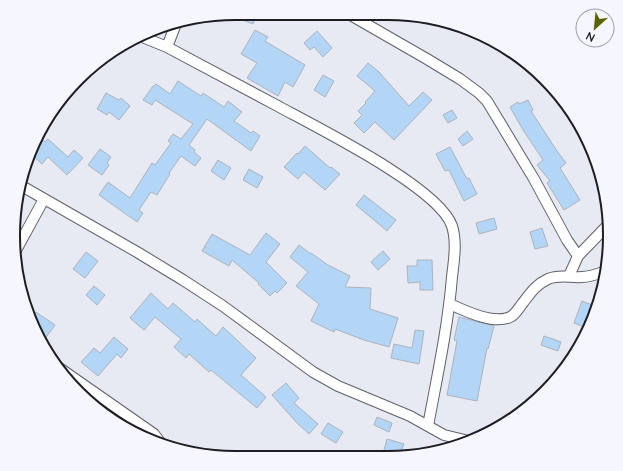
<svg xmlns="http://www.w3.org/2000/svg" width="623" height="471" font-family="Lato,sans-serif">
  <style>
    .building { fill: #b3d6f7; stroke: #acb4bc }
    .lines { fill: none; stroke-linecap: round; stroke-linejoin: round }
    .minor-casing { stroke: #5f6069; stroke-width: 12 }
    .minor { stroke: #fff; stroke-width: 10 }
    .rim { fill: none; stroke: #1e1e22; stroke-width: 2 }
  </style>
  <rect width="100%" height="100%" fill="#e7e9f3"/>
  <path class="building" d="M 236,13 L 257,13 L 253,24 L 226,14 Z
    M 255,30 L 268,37 L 265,41 L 305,65 L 293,87 L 285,82 L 278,96 L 247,78 L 257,63 L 241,54 Z
    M 317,31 L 332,48 L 323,57 L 314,47 L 310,50 L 304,43 Z
    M 368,63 L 379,72 L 409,106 L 423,92 L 432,100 L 394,140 L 375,122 L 364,133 L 354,123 L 362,115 L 358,111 L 366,103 L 365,102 L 375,91 L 357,76 Z
    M 323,75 L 334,81 L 325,97 L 314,90 Z
    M 178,81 L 201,96 L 203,93 L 224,107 L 228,101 L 242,112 L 234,121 L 251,133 L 253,131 L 260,136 L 251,151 L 207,119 L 189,145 L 195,150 L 194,152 L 201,158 L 195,166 L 181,156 L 169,173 L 170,174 L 157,195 L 151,192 L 139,210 L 143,213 L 137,222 L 99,195 L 108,182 L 130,198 L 152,163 L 155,165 L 171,143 L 168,141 L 173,134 L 181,139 L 193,124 L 155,100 L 152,105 L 143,100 L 153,86 L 154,86 L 156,84 L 170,94 Z
    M 106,93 L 119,100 L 121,98 L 130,106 L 119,120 L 109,112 L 107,115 L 97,109 Z
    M 528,100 L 533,110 L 531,111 L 557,151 L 566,163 L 560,168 L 580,200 L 564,210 L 547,183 L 550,181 L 537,165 L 543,160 L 523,130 L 510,107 L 518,102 L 519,104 Z
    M 452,110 L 457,118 L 448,123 L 443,115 Z
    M 467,131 L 473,139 L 463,146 L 458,139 Z
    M 37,135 L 45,142 L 48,139 L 68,157 L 74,150 L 83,158 L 67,175 L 48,157 L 42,164 L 30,153 Z
    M 305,146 L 330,168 L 331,167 L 340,174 L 325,190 L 304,172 L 298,179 L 284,167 L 297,153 L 298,154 Z
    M 450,147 L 467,179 L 469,178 L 477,194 L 464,201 L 449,170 L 445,171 L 436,154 Z
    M 100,149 L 111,157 L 107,163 L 109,165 L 102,175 L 88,165 Z
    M 218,160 L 231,168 L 224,180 L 211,171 Z
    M 249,169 L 263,177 L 257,188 L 243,180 Z
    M 364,195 L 396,220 L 387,231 L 356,205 Z
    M 494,218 L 497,229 L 479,234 L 476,223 Z
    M 542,228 L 548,246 L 535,249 L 530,232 Z
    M 266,233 L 280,244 L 266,262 L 287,283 L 277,293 L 275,291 L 270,296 L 258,284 L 259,283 L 232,260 L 229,266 L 202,251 L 212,234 L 250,255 Z
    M 299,245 L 311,254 L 311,253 L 328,265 L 350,276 L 345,287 L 371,288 L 370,309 L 398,318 L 389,347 L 364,340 L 335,329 L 334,332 L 311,321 L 319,304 L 296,286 L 308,272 L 290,257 Z
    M 383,251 L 390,259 L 378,270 L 371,262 Z
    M 86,252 L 98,261 L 85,278 L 73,269 Z
    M 417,260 L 432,260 L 433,290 L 420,290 L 420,282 L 408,283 L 407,266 L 417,266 Z
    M 94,286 L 105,295 L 97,305 L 86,295 Z
    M 151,293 L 168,309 L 173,303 L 195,322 L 197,319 L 216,336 L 223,327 L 256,358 L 241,375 L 266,397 L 257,408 L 211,370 L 209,372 L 189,354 L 186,358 L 174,347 L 181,339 L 155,317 L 144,330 L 130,318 Z
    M 582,301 L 595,306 L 586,328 L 574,323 Z
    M 36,312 L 55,325 L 42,343 L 31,320 Z
    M 459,317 L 494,326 L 488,349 L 487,348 L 477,401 L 447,395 L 457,341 L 454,340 Z
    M 415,330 L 424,331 L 419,364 L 391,358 L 394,344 L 412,348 Z
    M 544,336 L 561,342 L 558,351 L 541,345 Z
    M 114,337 L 128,349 L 121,358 L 117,354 L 98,376 L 81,362 L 94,348 L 100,353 Z
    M 286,383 L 299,398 L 294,403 L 318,424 L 309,434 L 296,422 L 272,395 Z
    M 377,417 L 392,423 L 389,432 L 374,425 Z
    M 328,423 L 343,432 L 336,443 L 321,434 Z
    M 387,439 L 404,444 L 400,454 L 384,450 Z"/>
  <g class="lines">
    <defs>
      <path id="minor" d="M 347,13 L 427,59 L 460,79 L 479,93 L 487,101 L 534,179 L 567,240 L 578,256
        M 140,36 L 167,47 C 202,66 238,85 274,104 C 312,125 439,187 452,226 C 457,242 454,260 452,277 C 448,327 437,377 428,426
        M 167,47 L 177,21
        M 20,185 L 137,252 L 183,280 L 223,306 L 313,372 L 338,386 L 410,416 L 444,435 L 469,441
        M 14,254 L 44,199
        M 569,276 L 578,256 L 606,227
        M 450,304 C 465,311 496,326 512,316 C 516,313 519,308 522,304 C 530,294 535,285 548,279 C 560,274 570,278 582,277 C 590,277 598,274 606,271
        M 58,367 L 154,434 L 163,446"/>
    </defs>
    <use href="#minor" class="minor-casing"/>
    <use href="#minor" class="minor"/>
  </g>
  <path d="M0 0H623V471H0ZM235 20H388A215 215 0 0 1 603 235V236A215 215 0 0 1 388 451H235A215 215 0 0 1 20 236V235A215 215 0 0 1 235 20Z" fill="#f5f6ff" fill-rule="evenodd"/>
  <path class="rim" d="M235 20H388A215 215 0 0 1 603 235V236A215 215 0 0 1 388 451H235A215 215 0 0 1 20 236V235A215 215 0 0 1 235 20Z"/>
  <g transform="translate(595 28) rotate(207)"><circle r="19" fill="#f5f6ff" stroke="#9fa0a7"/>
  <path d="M0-3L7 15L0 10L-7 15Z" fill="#5a6200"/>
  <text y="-6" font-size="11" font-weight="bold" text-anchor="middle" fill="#1e1e22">N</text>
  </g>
</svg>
